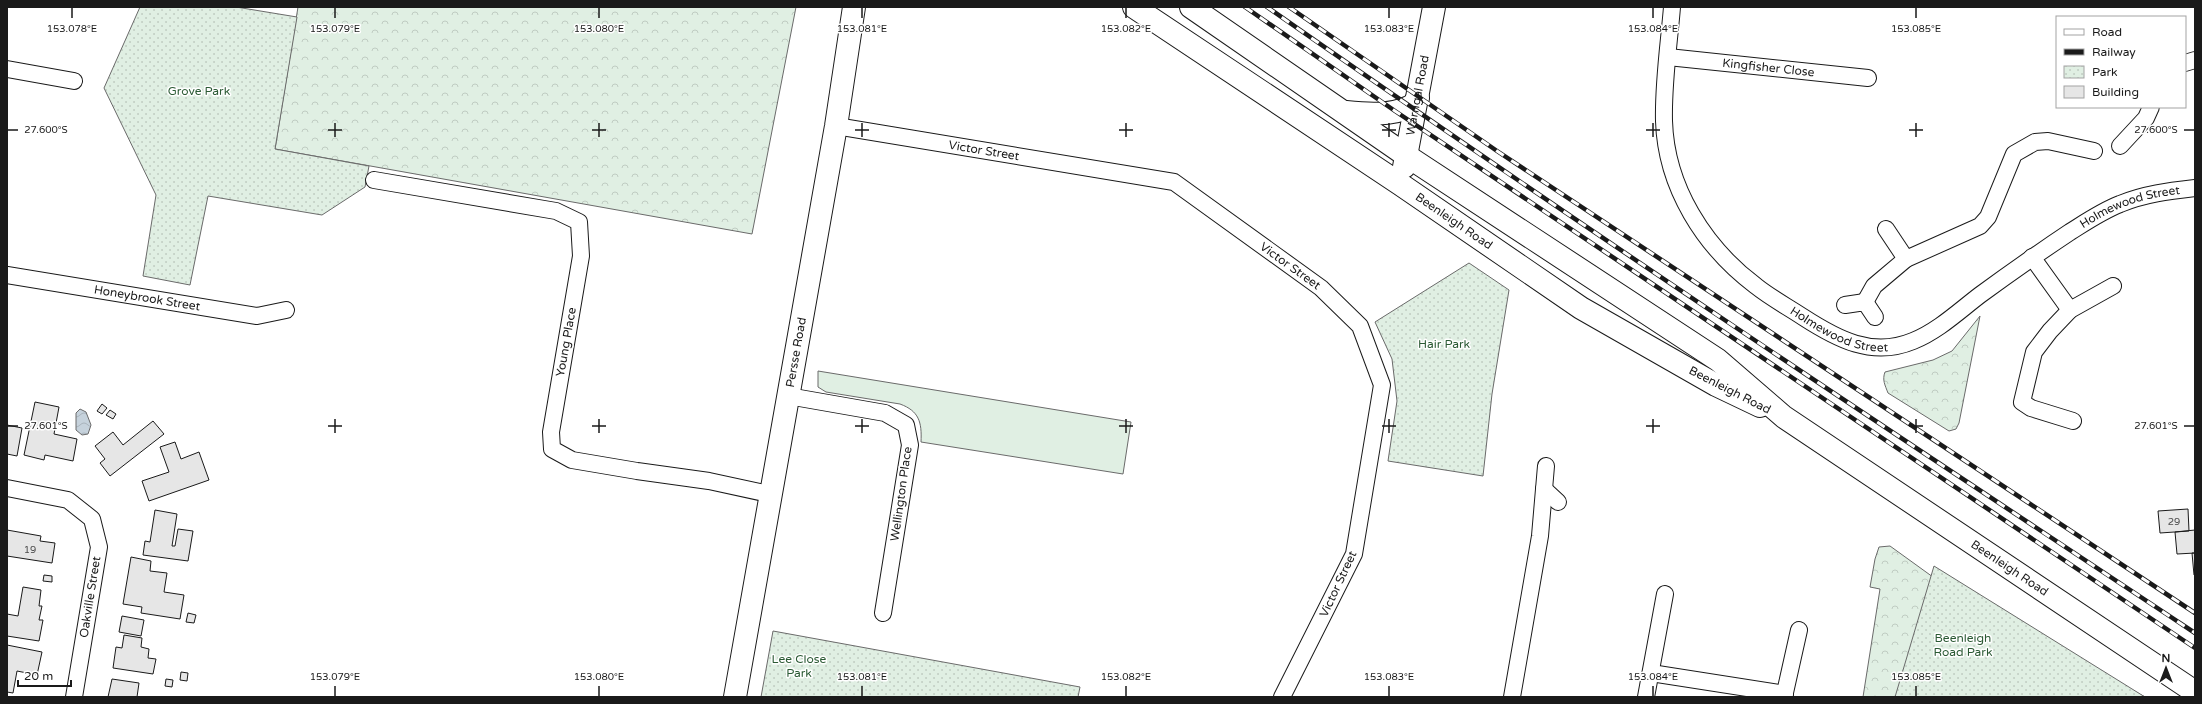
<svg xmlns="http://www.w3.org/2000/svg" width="2202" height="704" font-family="'Varela Round',sans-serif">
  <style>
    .green { fill: #e0efe3; stroke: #6a6a6a }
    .forest { fill: url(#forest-crowns); stroke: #6a6a6a }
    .park { fill: url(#park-dots); stroke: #6a6a6a }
    .water { fill: url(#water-waves); stroke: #6a6a6a }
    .building { fill: #e6e6e6; stroke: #1a1a1a }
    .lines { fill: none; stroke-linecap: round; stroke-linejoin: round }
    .street-casing { stroke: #1a1a1a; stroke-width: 18 }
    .secondary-casing { stroke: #1a1a1a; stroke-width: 24 }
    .street { stroke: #fff; stroke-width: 16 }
    .secondary { stroke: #fff; stroke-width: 22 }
    .rail-casing { stroke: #1a1a1a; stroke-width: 4.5 }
    .rail { stroke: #fff; stroke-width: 3; stroke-dasharray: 9; stroke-linecap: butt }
    .ticks { fill: none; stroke: #1a1a1a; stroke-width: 1.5 }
    .labels { text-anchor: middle; stroke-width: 3; stroke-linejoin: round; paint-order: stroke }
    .number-label { font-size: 10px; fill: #4d4d4d }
    .street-label { font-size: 12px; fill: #1a1a1a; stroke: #fff }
    .park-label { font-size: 12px; fill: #2b5a34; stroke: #fff }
    .ticks-label { font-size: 10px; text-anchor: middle; fill: #1a1a1a; stroke: #fff; stroke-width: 3; stroke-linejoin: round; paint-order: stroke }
  </style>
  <defs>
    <pattern id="forest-crowns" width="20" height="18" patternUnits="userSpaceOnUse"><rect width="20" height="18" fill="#e0efe3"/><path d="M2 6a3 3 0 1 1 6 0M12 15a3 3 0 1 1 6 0" fill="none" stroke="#c0ccc2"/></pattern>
    <pattern id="park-dots" width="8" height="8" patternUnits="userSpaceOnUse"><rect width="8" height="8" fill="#e0efe3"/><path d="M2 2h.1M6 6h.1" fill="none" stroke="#c0ccc2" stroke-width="1.8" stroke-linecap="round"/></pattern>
    <pattern id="water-waves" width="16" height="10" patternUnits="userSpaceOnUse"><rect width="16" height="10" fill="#c6d2dc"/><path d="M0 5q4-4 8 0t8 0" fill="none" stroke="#aab4bc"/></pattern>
  </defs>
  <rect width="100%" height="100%" fill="#fff"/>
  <path class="green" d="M 818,371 L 1131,422 L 1123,474 L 921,442 C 922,422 919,411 900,404 L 826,392 L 818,387 Z"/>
  <path class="forest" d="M 298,7 L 796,7 L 752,234 L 275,149 Z
    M 1980,316 L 1959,423 L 1956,429 L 1949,431 L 1888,393 C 1885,385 1882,380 1885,372 L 1933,360 L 1952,351 Z
    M 1890,546 L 1944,585 L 2145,697 L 1863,697 L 1880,589 L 1870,587 L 1875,559 L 1879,547 Z"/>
  <path class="park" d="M 140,7 L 236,7 L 297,17 L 275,149 L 369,166 L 365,187 L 322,215 L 208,196 L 190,285 L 143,276 L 156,195 L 104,88 Z
    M 1469,263 L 1509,290 L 1492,394 L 1483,476 L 1388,461 L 1397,401 L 1392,359 L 1375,322 Z
    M 1934,566 L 2145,697 L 1895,697 Z
    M 773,631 L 1080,687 L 1078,697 L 761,697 Z"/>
  <path class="water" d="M 80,409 L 86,412 L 91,425 L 88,434 L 82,435 L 76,430 L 76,413 Z"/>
  <path class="building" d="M 35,402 L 59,407 L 54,434 L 77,439 L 73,461 L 45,455 L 44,460 L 24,455 Z
    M 102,404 L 107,408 L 102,414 L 97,411 Z
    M 110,410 L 116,414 L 113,419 L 106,415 Z
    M 153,421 L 164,434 L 110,476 L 100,463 L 105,459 L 95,446 L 113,432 L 123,445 Z
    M 7,425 L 22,428 L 17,456 L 7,454 Z
    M 175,442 L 181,459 L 199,452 L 209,480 L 149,501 L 142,481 L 169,472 L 160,447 Z
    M 2188,509 L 2189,531 L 2160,533 L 2158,511 Z
    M 155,510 L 177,514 L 172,546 L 175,546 L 178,529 L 193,531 L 188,561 L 143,555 L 145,541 L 150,542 Z
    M 7,530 L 41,536 L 40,541 L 55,543 L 52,563 L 7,556 Z
    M 2195,530 L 2195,553 L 2177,554 L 2175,532 Z
    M 2192,553 L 2195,553 L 2195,575 L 2194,575 Z
    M 131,557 L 151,561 L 150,571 L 167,573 L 164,592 L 184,595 L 180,619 L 141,613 L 142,607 L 123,604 Z
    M 44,575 L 52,576 L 52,582 L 43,581 Z
    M 23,587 L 41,590 L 39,606 L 42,606 L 39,620 L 43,620 L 39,641 L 7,636 L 7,614 L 18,616 Z
    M 188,613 L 196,615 L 194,623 L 186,622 Z
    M 122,616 L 144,620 L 141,636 L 119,632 Z
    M 124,635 L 142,638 L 141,647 L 149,649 L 148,658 L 156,659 L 153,674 L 113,668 L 116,647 L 122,648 Z
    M 7,645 L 42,652 L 37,675 L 17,671 L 13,693 L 7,692 Z
    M 181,672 L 188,673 L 187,681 L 180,680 Z
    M 112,679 L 139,683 L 137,697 L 108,697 Z
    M 166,679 L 173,680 L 172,687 L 165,686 Z"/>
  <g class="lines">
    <defs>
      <g id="street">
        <path id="s1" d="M 1672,7 C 1669,44 1663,83 1664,121 C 1666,187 1704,247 1756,286 C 1771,298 1788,307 1803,317 C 1837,339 1872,358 1913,341 C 1938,331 1959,311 1980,295 C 2010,273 2040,252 2070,232 C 2086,222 2102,211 2120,204 C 2144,194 2169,191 2195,188"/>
        <path id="s2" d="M 1668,57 L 1868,78"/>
        <path d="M 2185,63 L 2195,60"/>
        <path d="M 7,69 L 74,81"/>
        <path id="s3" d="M 836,126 L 1174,182 L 1321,288 L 1360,326 L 1382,385 L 1354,554 L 1282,697"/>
        <path d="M 2120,146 L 2146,118 L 2151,107"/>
        <path d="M 374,180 L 556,211 L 579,222 L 581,256 L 551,432 L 552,449 L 572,460 L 637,471 L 709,481 L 769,494"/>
        <path d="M 1886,229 L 1906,259"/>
        <path d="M 2032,257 L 2070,310"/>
        <path id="s4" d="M 7,275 L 257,316 L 286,310"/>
        <path d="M 1865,302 L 1874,286 L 1906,259 L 1980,226 L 1988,217 L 2014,154 L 2035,142 L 2048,141 L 2094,151"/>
        <path d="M 1845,305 L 1865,302 L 1875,317"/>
        <path d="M 788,396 L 885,413 L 906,425 L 910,445 L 883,613"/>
        <path d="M 2073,421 L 2031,408 L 2022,402 L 2034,352 L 2050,331 L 2070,310 L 2113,286"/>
        <path d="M 7,488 L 68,500 L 92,519 L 99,547 L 74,697"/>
        <path d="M 1544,489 L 1558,502"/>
        <path d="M 1651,673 L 1785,694"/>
        <path d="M 1512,697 L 1540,536 L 1546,466"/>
        <path d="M 1646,697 L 1665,594"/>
        <path d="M 1784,697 L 1799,630"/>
      </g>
      <g id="secondary">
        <path id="s5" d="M 1134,7 L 1400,184 L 1581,308 L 1716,385 L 1760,406"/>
        <path id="s6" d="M 1191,7 L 1407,156 L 1718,360 L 1784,417 L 2195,692"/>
        <path d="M 1346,112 C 1366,114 1391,116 1409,107 C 1413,106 1416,101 1418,98"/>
        <path id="s7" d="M 1404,167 L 1434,7"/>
        <path id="s8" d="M 735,697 L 836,126 L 854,7"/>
      </g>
    </defs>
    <use href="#street" class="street-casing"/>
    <use href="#secondary" class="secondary-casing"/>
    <use href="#street" class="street"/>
    <use href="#secondary" class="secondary"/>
    <defs>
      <path id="rail" d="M 1245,7 L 1395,111 L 2195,648
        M 1267,7 C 1573,221 1884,427 2195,633
        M 1289,7 L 1497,151 L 2195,613"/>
    </defs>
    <use href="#rail" class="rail-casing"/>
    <use href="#rail" class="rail"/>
  </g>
  <path class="ticks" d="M 72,8 L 72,18M 335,8 L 335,18M 599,8 L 599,18M 862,8 L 862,18M 1126,8 L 1126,18M 1389,8 L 1389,18M 1653,8 L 1653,18M 1916,8 L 1916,18M 335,123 L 335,137M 599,123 L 599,137M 862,123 L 862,137M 1126,123 L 1126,137M 1389,123 L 1389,137M 1653,123 L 1653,137M 1916,123 L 1916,137M 8,130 L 18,130M 328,130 L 342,130M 592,130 L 606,130M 855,130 L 869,130M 1119,130 L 1133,130M 1382,130 L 1396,130M 1646,130 L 1660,130M 1909,130 L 1923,130M 2184,130 L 2194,130M 335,419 L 335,433M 599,419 L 599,433M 862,419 L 862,433M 1126,419 L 1126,433M 1389,419 L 1389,433M 1653,419 L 1653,433M 1916,419 L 1916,433M 8,426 L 18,426M 328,426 L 342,426M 592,426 L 606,426M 855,426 L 869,426M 1119,426 L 1133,426M 1382,426 L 1396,426M 1646,426 L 1660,426M 1909,426 L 1923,426M 2184,426 L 2194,426M 335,686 L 335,696M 599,686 L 599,696M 862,686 L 862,696M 1126,686 L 1126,696M 1389,686 L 1389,696M 1653,686 L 1653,696M 1916,686 L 1916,696"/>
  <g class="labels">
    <g class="number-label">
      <text x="2174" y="525">29</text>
      <text x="30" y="553">19</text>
    </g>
    <g class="street-label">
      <text dy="4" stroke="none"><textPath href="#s2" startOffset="101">Kingfisher Close</textPath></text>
      <text dy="4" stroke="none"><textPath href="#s7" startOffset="73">Warrigal Road</textPath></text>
      <text dy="4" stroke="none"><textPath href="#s3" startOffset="150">Victor Street</textPath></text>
      <text dy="4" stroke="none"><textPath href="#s1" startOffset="741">Holmewood Street</textPath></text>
      <text dy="4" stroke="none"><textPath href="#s5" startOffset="385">Beenleigh Road</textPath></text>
      <text dy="4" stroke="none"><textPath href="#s3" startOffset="486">Victor Street</textPath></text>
      <text dy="4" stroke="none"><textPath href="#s4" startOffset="142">Honeybrook Street</textPath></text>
      <text dy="4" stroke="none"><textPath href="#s1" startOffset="405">Holmewood Street</textPath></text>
      <text transform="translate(566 342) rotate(-80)" y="4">Young Place</text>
      <text dy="4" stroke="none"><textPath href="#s8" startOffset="350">Persse Road</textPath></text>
      <text transform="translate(1730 390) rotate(27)" y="4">Beenleigh Road</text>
      <text transform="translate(901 494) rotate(-82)" y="4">Wellington Place</text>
      <text dy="4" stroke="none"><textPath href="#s6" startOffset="993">Beenleigh Road</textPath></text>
      <text transform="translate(1338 584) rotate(-65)" y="4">Victor Street</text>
      <text transform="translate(90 597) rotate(-81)" y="4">Oakville Street</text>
    </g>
    <g class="park-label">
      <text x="199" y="95">Grove Park</text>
      <text x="1444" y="348">Hair Park</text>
      <text x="1963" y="642">Beenleigh<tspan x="1963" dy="14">Road Park</tspan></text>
      <text x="799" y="663">Lee Close<tspan x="799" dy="14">Park</tspan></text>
    </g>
  </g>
  <g class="ticks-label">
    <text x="72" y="32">153.078°E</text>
    <text x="335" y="32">153.079°E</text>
    <text x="599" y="32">153.080°E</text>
    <text x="862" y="32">153.081°E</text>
    <text x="1126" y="32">153.082°E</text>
    <text x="1389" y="32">153.083°E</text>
    <text x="1653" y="32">153.084°E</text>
    <text x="1916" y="32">153.085°E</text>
    <text x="46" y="133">27.600°S</text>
    <text x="2156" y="133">27.600°S</text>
    <text x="46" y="429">27.601°S</text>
    <text x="2156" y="429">27.601°S</text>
    <text x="335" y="680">153.079°E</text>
    <text x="599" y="680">153.080°E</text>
    <text x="862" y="680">153.081°E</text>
    <text x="1126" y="680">153.082°E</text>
    <text x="1389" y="680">153.083°E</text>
    <text x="1653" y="680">153.084°E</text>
    <text x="1916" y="680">153.085°E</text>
  </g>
  <rect width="2202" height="704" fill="none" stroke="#1a1a1a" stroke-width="16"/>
  <rect x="2056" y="16" width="130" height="92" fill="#ffffff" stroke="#a3a3a3"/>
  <rect x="2064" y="29" width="20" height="6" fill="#ffffff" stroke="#a3a3a3"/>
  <text x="2092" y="36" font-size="12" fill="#1a1a1a">Road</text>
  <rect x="2064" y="49" width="20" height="6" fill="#1a1a1a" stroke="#a3a3a3"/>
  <text x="2092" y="56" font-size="12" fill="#1a1a1a">Railway</text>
  <rect x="2064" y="66" width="20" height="12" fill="url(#park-dots)" stroke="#a3a3a3"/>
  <text x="2092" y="76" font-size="12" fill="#1a1a1a">Park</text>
  <rect x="2064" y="86" width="20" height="12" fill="#e6e6e6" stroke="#a3a3a3"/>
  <text x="2092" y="96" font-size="12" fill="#1a1a1a">Building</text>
  <g transform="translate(2166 668)" stroke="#ffffff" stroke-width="3" paint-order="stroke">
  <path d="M0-3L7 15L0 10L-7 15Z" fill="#1a1a1a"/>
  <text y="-6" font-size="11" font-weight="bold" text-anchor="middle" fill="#1a1a1a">N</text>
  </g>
  <path d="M18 680v6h53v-6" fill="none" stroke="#1a1a1a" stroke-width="2"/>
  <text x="24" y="680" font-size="12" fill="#1a1a1a" stroke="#ffffff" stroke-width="3" paint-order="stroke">20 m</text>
</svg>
